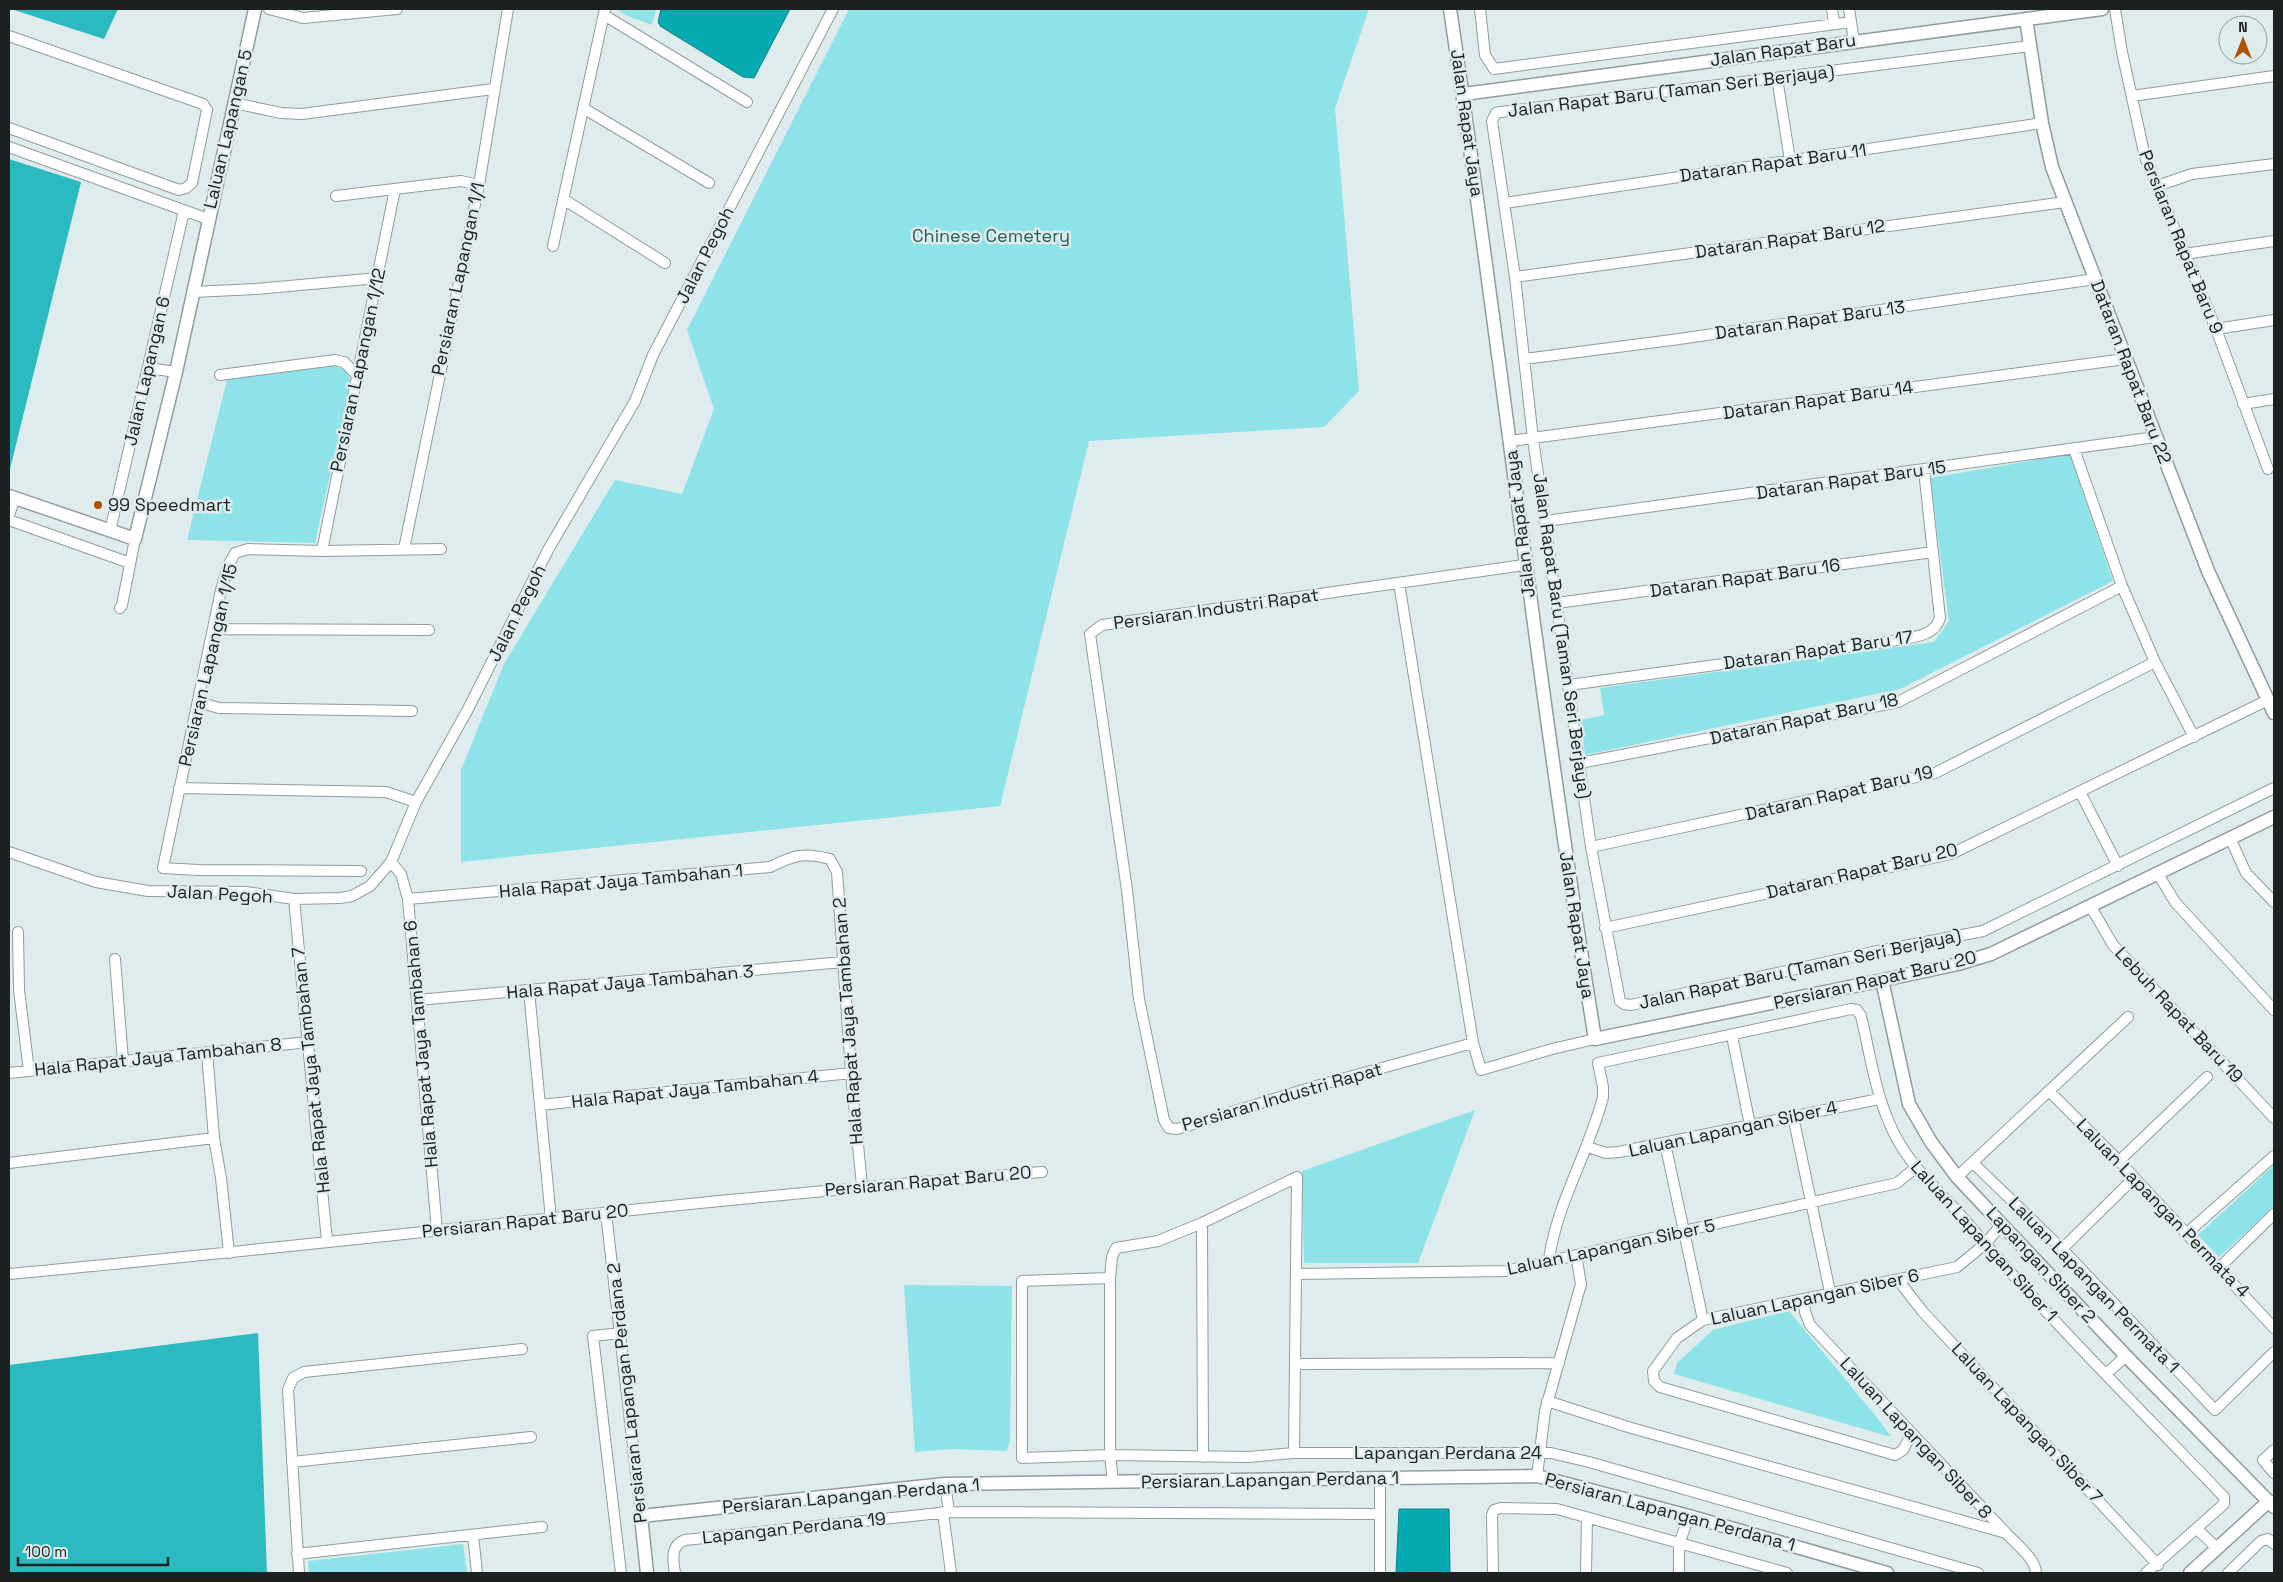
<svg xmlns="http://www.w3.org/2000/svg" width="2283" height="1582" font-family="'Space Grotesk',sans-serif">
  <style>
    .green { fill: #8de3e8 }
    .forest { fill: #2cbac1 }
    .water { fill: #06abb2; stroke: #0d8286 }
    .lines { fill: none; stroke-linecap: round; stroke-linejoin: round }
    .minor-casing { stroke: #909c9d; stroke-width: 12 }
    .tertiary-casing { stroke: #909c9d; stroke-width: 15 }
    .minor { stroke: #fff; stroke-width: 10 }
    .tertiary { stroke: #fff; stroke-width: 12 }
    .poi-dot { fill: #b05100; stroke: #dfeced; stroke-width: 2 }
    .labels { text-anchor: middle; stroke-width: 5; stroke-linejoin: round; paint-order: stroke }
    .street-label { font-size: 18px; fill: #1c2121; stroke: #dfeced }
    .park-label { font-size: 18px; fill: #255c5f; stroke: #dfeced }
    .poi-label { font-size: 18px; fill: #1c2121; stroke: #dfeced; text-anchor: start }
  </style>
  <rect width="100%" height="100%" fill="#dfeced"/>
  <path class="green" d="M 617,9 L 656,9 L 652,25 C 641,20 625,17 617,9 Z
    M 849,9 L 1369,9 L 1335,108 L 1359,391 L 1324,427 L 1089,441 L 1000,806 L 461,862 L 461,770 L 504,664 L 615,480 L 682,494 L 714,409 L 687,330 Z
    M 331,364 L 346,370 L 351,380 L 315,543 L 187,540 L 227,380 Z
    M 2070,454 L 2113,581 L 1900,689 L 1585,755 L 1581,720 L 1604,715 L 1600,688 L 1934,642 L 1949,621 L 1930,478 Z
    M 1475,1110 L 1418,1263 L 1304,1263 L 1302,1171 Z
    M 2274,1165 L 2274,1206 L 2219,1257 L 2198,1235 Z
    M 904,1285 L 1012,1286 L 1010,1440 L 1007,1451 L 951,1449 L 915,1452 Z
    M 1789,1311 L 1879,1420 L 1891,1437 L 1674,1374 L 1677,1363 L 1713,1330 Z
    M 463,1544 L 467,1573 L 309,1573 L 308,1561 Z"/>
  <path class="forest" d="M 11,9 L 118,9 L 104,39 Z
    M 9,159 L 81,182 L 9,473 Z
    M 258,1333 L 267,1573 L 9,1573 L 9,1365 Z"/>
  <path class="water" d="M 661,9 L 790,9 L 754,78 L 743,77 L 660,26 L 658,22 Z
    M 1399,1509 L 1449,1509 L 1450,1573 L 1396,1573 Z"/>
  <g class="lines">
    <defs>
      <path id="minor" d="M 269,9 L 303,18 L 397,9
        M 1480,9 L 1485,55 L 1494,69 L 1851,22
        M 1832,9 L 1834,23
        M 1849,9 L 1854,41
        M 2115,9 L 2122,52 L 2145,157 L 2216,329 L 2268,469
        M 604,15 L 747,102
        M 9,36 L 203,104 L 207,110 L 192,183 L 186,188 L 179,190 L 9,128
        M 2030,46 L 1501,112 L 1496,113 L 1492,121 L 1515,277 L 1533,439 L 1591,847 L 1620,1001 L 1624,1004 L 1631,1005 L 1873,952 L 1983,931 L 2274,788
        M 1777,78 L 1790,160
        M 2132,96 L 2274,76
        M 234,103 L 281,113 L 302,114 L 493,89
        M 583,108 L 709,183
        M 9,147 L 208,219
        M 2157,186 L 2192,174 L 2274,164
        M 336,196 L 461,181 L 479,185
        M 563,199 L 665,263
        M 1505,203 L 2042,123
        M 553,246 L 605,9
        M 2184,254 L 2274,241
        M 1515,277 L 2065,202
        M 193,292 L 256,289 L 378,278
        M 2216,329 L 2274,320
        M 1524,359 L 1672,340 L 2095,279
        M 148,368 L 176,372
        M 220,375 L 335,360 L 344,362 L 357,375
        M 2243,404 L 2274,399
        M 1510,441 L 2125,359
        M 2074,449 L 2122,586 L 2155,662 L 2194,737
        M 9,515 L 15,498
        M 9,520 L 130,563
        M 1546,521 L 2156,437
        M 110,531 L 184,211
        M 404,549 L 479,185 L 508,9
        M 322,551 L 395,189
        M 1399,583 L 1473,1043 L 1316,1086 L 1177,1129 L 1169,1128 L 1164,1120 L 1139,999 L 1127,890 L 1090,634 L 1102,625 L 1524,565
        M 1557,603 L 1933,552
        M 120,608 L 122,605 L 135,539
        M 213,629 L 429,630
        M 1569,685 L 1892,641 C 1910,637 1934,638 1940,618 L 1924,470
        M 198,702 L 219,708 L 412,711
        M 1580,763 L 1898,702 L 2122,586
        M 179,788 L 386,792 L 416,802
        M 2080,792 L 2118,866
        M 2230,838 L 2246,873 L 2274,902
        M 1591,847 L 1935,773 L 2155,662
        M 9,852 L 96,882 L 148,891 L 246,892 L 294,899 L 340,898 L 352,896 L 370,886 L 391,862 L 416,802 L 467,711 L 548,550 L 635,401 L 653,355 L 833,9
        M 391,862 L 401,874 L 408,899 L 437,1230
        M 361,871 L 198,870 L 163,868 L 221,590 L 228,566 L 235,553 L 248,549 L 322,551 L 441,549
        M 2158,874 L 2175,902 L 2274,1010
        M 294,899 L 327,1241
        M 408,899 L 770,867 C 795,855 802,852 830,859 L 837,872 L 851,1073 L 862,1186
        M 2091,907 L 2113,945 L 2274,1118
        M 1605,928 L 1951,854 L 2268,700
        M 18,932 L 19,990 L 29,1071
        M 115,959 L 123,1061
        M 529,991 L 551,1219
        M 417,1000 L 843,962
        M 1732,1036 L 1750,1125
        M 1473,1043 L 1481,1070 L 1552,1049 L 1595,1039
        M 207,1052 L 214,1138 L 221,1178 L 229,1253
        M 9,1073 L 308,1042
        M 2049,1091 L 2119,1161 L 2274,1328
        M 540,1105 L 851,1073
        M 1793,1116 L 1830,1292
        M 1665,1143 L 1703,1320
        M 1587,1147 L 1606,1153 L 1619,1152 L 1879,1099
        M 2119,1161 L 2207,1077
        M 9,1163 L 214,1138
        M 1973,1163 L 2062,1249 L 2215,1410 L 2274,1352
        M 1957,1177 L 2128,1017
        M 606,1213 L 641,1516
        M 1202,1223 L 1203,1457
        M 2187,1233 L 2274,1156
        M 2062,1249 L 2134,1178
        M 1549,1260 C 1556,1205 1589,1152 1603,1097 L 1603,1087 L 1598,1063 L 1851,1009 L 1857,1010 L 1861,1016 C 1871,1057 1876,1101 1897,1139 C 1916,1173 1940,1191 1965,1220 C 2046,1316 2137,1406 2224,1497 L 2224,1504 L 2146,1573
        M 2219,1268 L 2274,1214
        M 9,1274 C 353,1242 697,1199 1042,1172
        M 1296,1274 L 1506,1271 L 1897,1183 L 1915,1168
        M 1110,1278 L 1022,1281 L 1022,1458 L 1110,1455 L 1248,1457 L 1294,1453 L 1551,1453 L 1589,1462 L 1978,1573
        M 1898,1280 L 1923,1312 L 2158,1565
        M 1804,1300 L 1805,1312 L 1810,1325 L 2006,1533 C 2015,1543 2036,1559 2036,1573
        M 621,1333 L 593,1336 L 621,1573
        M 1295,1364 L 1559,1363
        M 2106,1374 L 2126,1356
        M 1547,1401 L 1628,1427 L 2006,1533
        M 1912,1433 L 1903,1450 L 1895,1455 L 1660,1387 L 1654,1381 L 1653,1371 L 1677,1338 L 1703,1320 L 1957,1267 L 1985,1244 L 2002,1224
        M 2274,1450 L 2263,1460 L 2274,1473
        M 292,1462 L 531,1437
        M 1537,1476 L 1545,1411 L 1581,1284 L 1576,1255
        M 1380,1479 L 1380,1573
        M 1113,1482 L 1110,1455 L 1110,1278 L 1112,1257 L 1116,1248 L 1158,1241 L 1202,1223 L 1297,1177 L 1294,1453
        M 945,1484 L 949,1512
        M 943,1512 L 951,1573
        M 2197,1529 L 2217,1548
        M 473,1535 L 477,1573
        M 297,1554 L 542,1527
        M 299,1573 L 288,1390 L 293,1378 L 304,1372 L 522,1349
        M 675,1573 C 673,1560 670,1545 685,1540 L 949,1512 L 1380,1514
        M 1493,1573 L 1492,1515 L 1494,1510 L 1501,1508 L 1557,1509 L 1787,1573
        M 1586,1573 L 1587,1518
        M 1679,1573 L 1679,1544 L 1689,1516
        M 2228,1573 L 2261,1541 L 2268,1539 L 2274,1544"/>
      <path id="tertiary" d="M 1450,9 C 1501,352 1539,697 1595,1039 L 1869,983 L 1958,964 L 1991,954 L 2274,817
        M 2026,19 L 2042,123 L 2052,167 L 2208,571 L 2274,713
        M 1464,94 L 2102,9
        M 9,496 L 135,539 L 176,372 L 255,9
        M 1882,980 L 1909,1104 L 1931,1142 L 1957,1177 L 2126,1356 L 2274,1507
        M 647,1573 L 641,1516 L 945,1484 L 1537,1476 L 1689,1516 L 1887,1573
        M 2190,1573 L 2269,1501"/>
    </defs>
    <use href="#minor" class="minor-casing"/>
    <use href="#tertiary" class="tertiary-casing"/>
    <use href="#minor" class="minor"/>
    <use href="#tertiary" class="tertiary"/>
  </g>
  <circle class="poi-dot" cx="98" cy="505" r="5"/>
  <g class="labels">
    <g class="street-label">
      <text transform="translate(1783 50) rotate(-8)" y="6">Jalan Rapat Baru</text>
      <text transform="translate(1671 91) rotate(-7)" y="6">Jalan Rapat Baru (Taman Seri Berjaya)</text>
      <text transform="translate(1467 123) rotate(82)" y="6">Jalan Rapat Jaya</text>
      <text transform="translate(228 129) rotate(-77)" y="6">Laluan Lapangan 5</text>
      <text transform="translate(1773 163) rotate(-8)" y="6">Dataran Rapat Baru 11</text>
      <text transform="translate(1790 239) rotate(-8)" y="6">Dataran Rapat Baru 12</text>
      <text transform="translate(2181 242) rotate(68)" y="6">Persiaran Rapat Baru 9</text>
      <text transform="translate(705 255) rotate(-63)" y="6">Jalan Pegoh</text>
      <text transform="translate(458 279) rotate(-78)" y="6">Persiaran Lapangan 1/1</text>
      <text transform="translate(1810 320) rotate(-8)" y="6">Dataran Rapat Baru 13</text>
      <text transform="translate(358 370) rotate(-78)" y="6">Persiaran Lapangan 1/12</text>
      <text transform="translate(147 371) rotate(-77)" y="6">Jalan Lapangan 6</text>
      <text transform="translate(2131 372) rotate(69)" y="6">Dataran Rapat Baru 22</text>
      <text transform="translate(1818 400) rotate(-8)" y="6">Dataran Rapat Baru 14</text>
      <text transform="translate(1851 480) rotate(-8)" y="6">Dataran Rapat Baru 15</text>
      <text transform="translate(1520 524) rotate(-97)" y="6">Jalan Rapat Jaya</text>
      <text transform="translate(1745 578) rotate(-8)" y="6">Dataran Rapat Baru 16</text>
      <text transform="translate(1216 609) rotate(-8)" y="6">Persiaran Industri Rapat</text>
      <text transform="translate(517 613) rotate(-63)" y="6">Jalan Pegoh</text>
      <text transform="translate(1562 636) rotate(82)" y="6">Jalan Rapat Baru (Taman Seri Berjaya)</text>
      <text transform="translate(1818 650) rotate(-8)" y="6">Dataran Rapat Baru 17</text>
      <text transform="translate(208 665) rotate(-77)" y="6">Persiaran Lapangan 1/15</text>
      <text transform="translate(1804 719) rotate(-12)" y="6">Dataran Rapat Baru 18</text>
      <text transform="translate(1839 793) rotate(-13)" y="6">Dataran Rapat Baru 19</text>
      <text transform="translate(1862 871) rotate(-13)" y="6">Dataran Rapat Baru 20</text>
      <text transform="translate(621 881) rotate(-5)" y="6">Hala Rapat Jaya Tambahan 1</text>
      <text transform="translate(220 894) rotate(3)" y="6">Jalan Pegoh</text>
      <text transform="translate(1577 925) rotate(81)" y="6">Jalan Rapat Jaya</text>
      <text transform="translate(1800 969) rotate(-12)" y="6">Jalan Rapat Baru (Taman Seri Berjaya)</text>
      <text transform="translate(1875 980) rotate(-13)" y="6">Persiaran Rapat Baru 20</text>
      <text transform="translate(630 982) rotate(-5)" y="6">Hala Rapat Jaya Tambahan 3</text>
      <text transform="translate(2179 1015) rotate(47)" y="6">Lebuh Rapat Baru 19</text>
      <text transform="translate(848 1021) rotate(-94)" y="6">Hala Rapat Jaya Tambahan 2</text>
      <text transform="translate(421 1044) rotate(-95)" y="6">Hala Rapat Jaya Tambahan 6</text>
      <text transform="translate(158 1057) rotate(-6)" y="6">Hala Rapat Jaya Tambahan 8</text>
      <text transform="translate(311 1070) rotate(-96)" y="6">Hala Rapat Jaya Tambahan 7</text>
      <text transform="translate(695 1089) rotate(-6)" y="6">Hala Rapat Jaya Tambahan 4</text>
      <text transform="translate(1282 1097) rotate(-16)" y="6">Persiaran Industri Rapat</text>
      <text transform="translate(1733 1129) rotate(-12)" y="6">Laluan Lapangan Siber 4</text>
      <text transform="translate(928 1181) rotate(-5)" y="6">Persiaran Rapat Baru 20</text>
      <text transform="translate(2163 1208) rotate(46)" y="6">Laluan Lapangan Permata 4</text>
      <text transform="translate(525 1221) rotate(-6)" y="6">Persiaran Rapat Baru 20</text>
      <text transform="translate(1984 1241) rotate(48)" y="6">Laluan Lapangan Siber 1</text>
      <text transform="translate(1611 1247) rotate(-12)" y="6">Laluan Lapangan Siber 5</text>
      <text transform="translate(2041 1265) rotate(47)" y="6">Lapangan Siber 2</text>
      <text transform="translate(2094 1285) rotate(46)" y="6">Laluan Lapangan Permata 1</text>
      <text transform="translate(1815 1297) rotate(-12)" y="6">Laluan Lapangan Siber 6</text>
      <text transform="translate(627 1393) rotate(-96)" y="6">Persiaran Lapangan Perdana 2</text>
      <text transform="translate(2027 1423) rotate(47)" y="6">Laluan Lapangan Siber 7</text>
      <text transform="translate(1916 1438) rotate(47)" y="6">Laluan Lapangan Siber 8</text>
      <text x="1448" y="1459">Lapangan Perdana 24</text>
      <text transform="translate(1270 1480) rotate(-1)" y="6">Persiaran Lapangan Perdana 1</text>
      <text transform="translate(851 1496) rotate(-5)" y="6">Persiaran Lapangan Perdana 1</text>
      <text transform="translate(1670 1512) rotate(15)" y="6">Persiaran Lapangan Perdana 1</text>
      <text transform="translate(794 1528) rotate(-6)" y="6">Lapangan Perdana 19</text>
    </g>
    <g class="park-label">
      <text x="991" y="242">Chinese Cemetery</text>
    </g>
    <g class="poi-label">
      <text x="108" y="511">99 Speedmart</text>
    </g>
  </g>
  <rect width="2283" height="1582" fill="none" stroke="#1c2121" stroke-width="20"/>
  <g transform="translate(2243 40)"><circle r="24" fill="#dfeced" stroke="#919b9b"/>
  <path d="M0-4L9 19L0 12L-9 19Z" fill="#b05100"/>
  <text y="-8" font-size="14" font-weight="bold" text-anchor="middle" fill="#1c2121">N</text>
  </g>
  <path d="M18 1557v8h150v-8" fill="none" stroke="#1c2121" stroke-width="2.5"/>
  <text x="25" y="1557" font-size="15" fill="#1c2121" stroke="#dfeced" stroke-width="4" paint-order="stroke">100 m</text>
</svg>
